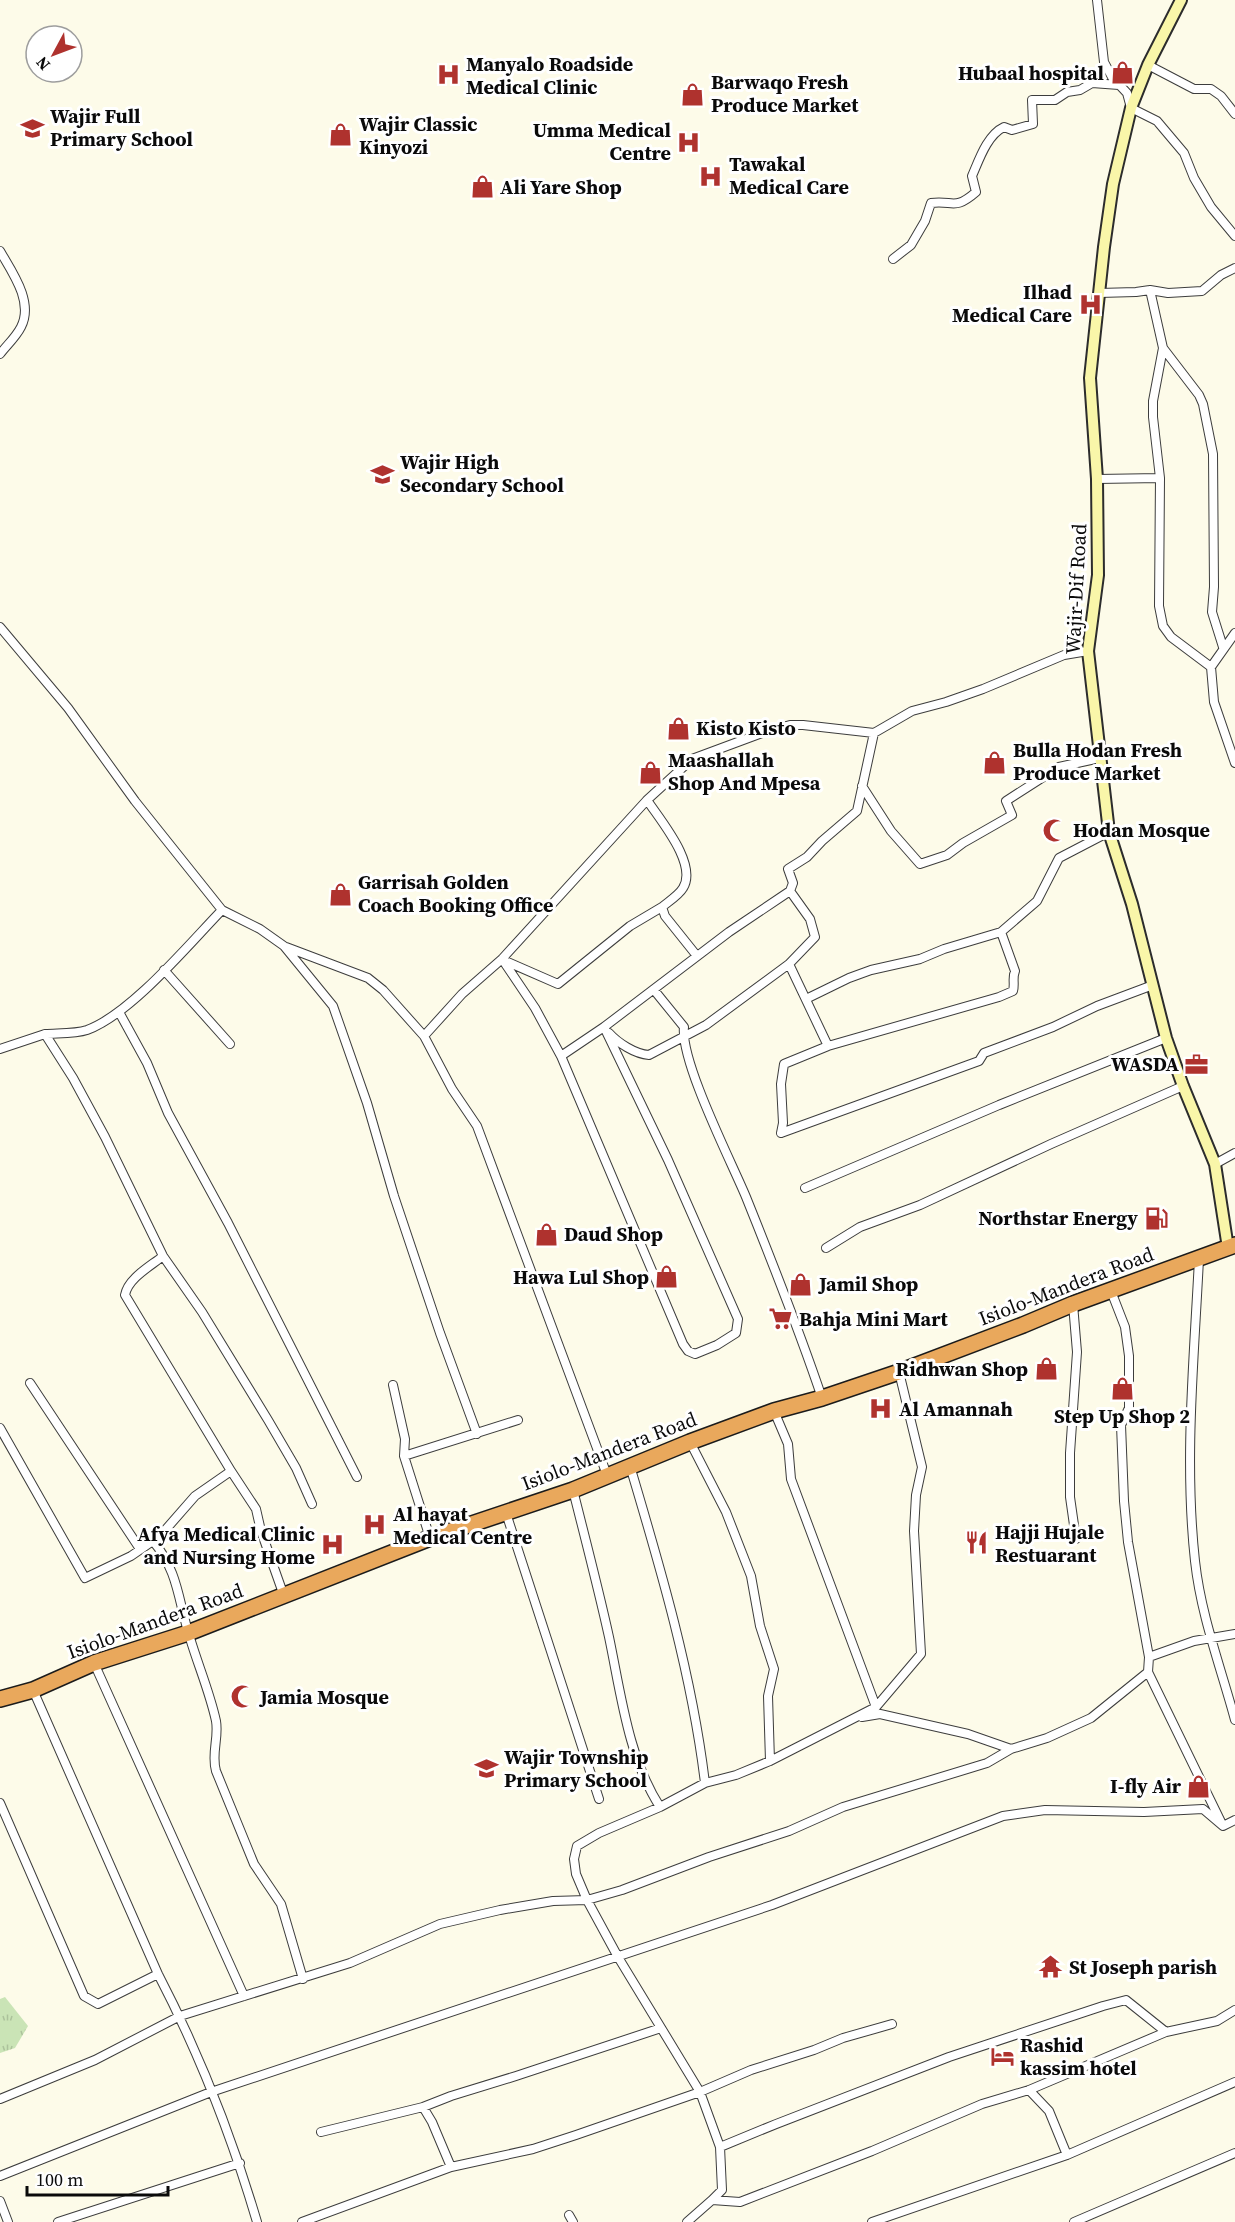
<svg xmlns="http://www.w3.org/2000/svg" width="1235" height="2222" font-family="'Source Serif 4',serif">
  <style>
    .grass { fill: url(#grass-tufts) }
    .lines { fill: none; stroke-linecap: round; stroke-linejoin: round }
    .street-casing { stroke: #3d3d3d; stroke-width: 10 }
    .secondary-casing { stroke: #2c2c2c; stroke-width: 14 }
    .highway-casing { stroke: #1b1b1b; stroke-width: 18 }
    .street { stroke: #fff; stroke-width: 8 }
    .secondary { stroke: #f9f6a9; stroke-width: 10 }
    .highway { stroke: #e9a85c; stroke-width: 15 }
    .labels { text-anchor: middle; stroke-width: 6; stroke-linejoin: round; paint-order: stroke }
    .poi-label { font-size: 20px; font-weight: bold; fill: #0a0a0a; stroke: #fff; text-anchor: start }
    .street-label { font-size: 20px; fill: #0a0a0a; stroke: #fff }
  </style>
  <defs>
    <pattern id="grass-tufts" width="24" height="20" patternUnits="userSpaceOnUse" patternTransform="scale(1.5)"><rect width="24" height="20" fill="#cae4b6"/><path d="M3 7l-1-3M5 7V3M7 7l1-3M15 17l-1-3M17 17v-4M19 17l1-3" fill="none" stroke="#acc29b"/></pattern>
  </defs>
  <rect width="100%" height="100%" fill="#fdfbe9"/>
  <path class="grass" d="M 5,1997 L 28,2026 L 15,2048 L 0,2053 L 0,1999 Z"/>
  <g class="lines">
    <defs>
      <path id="street" d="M 1097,0 L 1104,62 L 1112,77 L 1127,93 L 1131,108 L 1157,121 L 1184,153 L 1194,178 L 1211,207 L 1235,236
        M 1148,65 L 1194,89 L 1211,89 L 1221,96 L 1235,114
        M 0,251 C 12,272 34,302 21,327 C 16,337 7,345 0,354
        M 893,259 L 911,245 L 925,221 L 931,203 C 954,200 954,211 976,192 L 972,176 C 979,160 987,135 1004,127 L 1012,130 L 1033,124 L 1032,100 L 1055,100 L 1067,92 L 1080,90 L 1092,83 L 1119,85
        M 1150,290 L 1163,348 L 1199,395 L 1203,404 L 1213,454 L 1214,587 L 1212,612 L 1223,647
        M 1099,293 L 1136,292 L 1150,290 L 1168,293 L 1202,291 L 1221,275 L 1235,268
        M 1163,348 L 1153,401 L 1153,417 L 1160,478 L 1159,606 L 1163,626 L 1171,637 L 1211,667
        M 1097,479 L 1160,478
        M 0,627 L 68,708 L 135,801 L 222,910
        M 1235,633 L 1211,667 L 1214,702 L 1235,763
        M 862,786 L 891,831 L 920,864 L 947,855 L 963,843 L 1012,815 L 1006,801 L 1059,767 L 1100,758
        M 647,800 C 660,820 698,864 683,888 C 679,895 668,902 662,907 L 665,916 L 697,956
        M 286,947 L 368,978 L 383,990 L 424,1036
        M 502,959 L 535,1008 L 561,1056 L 683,1344 L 688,1351 L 695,1354 L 717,1345 L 736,1333 L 738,1319 L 668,1160 L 604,1027
        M 503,960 L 558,984 L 630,926 L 662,907
        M 164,970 L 230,1044
        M 654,990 L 684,1027 C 680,1061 731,1161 746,1197 C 773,1264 799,1330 822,1398
        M 806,999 L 849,978 L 871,970 L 920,959 L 944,949 L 1001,932 L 1037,901 L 1059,858 L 1109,832
        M 119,1012 L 147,1063 L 168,1113 L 228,1223 L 357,1477
        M 609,1033 C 618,1043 635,1054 649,1055 L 706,1025 L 789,964 L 815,937 L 810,919 L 790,891
        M 45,1034 C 58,1033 75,1034 87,1030 C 131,1014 189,944 222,910 L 260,929 L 284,946 L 333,1006 L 367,1103 L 394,1196 L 440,1333 L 477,1434
        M 828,1046 L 999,997 L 1013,991 C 1015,984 1012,978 1015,971 L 1001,932
        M 0,1049 L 45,1034 L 73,1078 L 105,1137 L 163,1256 L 202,1312 L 268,1420 L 296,1468 L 312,1504
        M 561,1056 L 604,1027 L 729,932 L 790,891 L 793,883 L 788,869 L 807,857 L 822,841 L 857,811 L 874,733
        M 781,1133 L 979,1061 L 984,1053 L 1053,1027 L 1097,1006 L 1153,985
        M 781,1133 L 783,1123 L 781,1084 L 784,1064 L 828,1046 L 789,964
        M 1215,1164 L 1235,1153
        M 805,1188 L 999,1105 L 1166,1038
        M 826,1248 L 860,1227 L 920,1205 L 1051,1144 L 1183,1086
        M 163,1256 C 151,1266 128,1278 125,1295 L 231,1471
        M 1199,1259 C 1194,1360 1184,1461 1195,1561 C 1201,1616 1221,1668 1235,1720
        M 1111,1291 L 1125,1327 L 1129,1356 L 1129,1408 L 1121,1425 L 1124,1501 L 1128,1542 L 1149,1657 L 1148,1672 L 1221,1822
        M 1073,1304 L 1077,1352 L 1070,1453 L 1070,1497 L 1076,1539
        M 30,1383 L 140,1549
        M 393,1385 L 405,1439 L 404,1456 L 430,1538
        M 774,1411 L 788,1444 L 791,1479 L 876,1707
        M 0,1428 L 85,1578 L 131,1556 L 160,1536 L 195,1496 L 231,1471 L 256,1509 L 261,1531 L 284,1596
        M 690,1442 L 726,1512 L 751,1576 L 760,1626 L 774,1669 L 768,1696 L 770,1761
        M 404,1456 L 518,1420
        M 630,1466 C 661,1570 692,1675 705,1783
        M 607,1475 L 477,1126 L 452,1089 L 424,1036 L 462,994 L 502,959 L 647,800 L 692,759 L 762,733 L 790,725 L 803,725 L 874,733 L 912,711 L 946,702 L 983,689 L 1064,655 L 1088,651
        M 573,1490 C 585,1538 598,1587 609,1637 C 621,1694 628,1757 660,1807
        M 506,1513 L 599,1799
        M 153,1541 C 179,1572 178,1601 190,1638 C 198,1665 210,1693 216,1721 C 219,1738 211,1754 216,1771 L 254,1864 L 281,1904 L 303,1979
        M 1149,1657 L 1194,1641 L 1235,1634
        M 94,1663 L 244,1996
        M 33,1690 L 158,1974 C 199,2053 232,2137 257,2222
        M 862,1717 L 880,1714 L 968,1734 L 1011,1749 L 1047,1738 L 1091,1718 L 1148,1672
        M 0,1803 L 84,1996 L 98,2004 L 158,1974
        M 1029,2090 L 1049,2111 L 1067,2155
        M 0,2099 L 95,2060 L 180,2016 L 350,1963 L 440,1924 L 500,1910 L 553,1901 L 587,1900 L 622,1890 L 709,1857 L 789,1831 L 843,1807 L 987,1763 L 1011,1749
        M 423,2107 L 432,2122 L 451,2167
        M 321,2132 L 423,2107 L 451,2096 L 516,2076 L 661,2028
        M 720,2147 L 776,2124 L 949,2057 L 1103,2006 L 1126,2000 L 1166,2032
        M 0,2176 L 211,2092 L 772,1905 L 1003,1816 L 1045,1810 L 1144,1812 L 1203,1809 L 1223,1826 L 1235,1820
        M 712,2200 L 722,2190 L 720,2147 L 700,2092 L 618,1957 L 587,1900 L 576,1874 L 574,1859 L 577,1846 L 599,1833 L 660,1807 L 705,1783 L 736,1775 L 770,1761 L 876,1707 L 921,1654 L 914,1531 L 916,1495 L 922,1467 L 899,1372
        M 0,2201 L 8,2222
        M 569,2215 L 573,2222
        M 58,2222 L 240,2163
        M 302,2222 L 451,2167 L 533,2149 L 576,2135 L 700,2092 L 751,2070 L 814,2050 L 843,2038 L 892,2024
        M 687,2222 L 712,2200 L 740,2202 L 872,2151 L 982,2104 L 1029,2090 L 1166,2032 L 1217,2021 L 1235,2010
        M 872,2222 L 1067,2155 L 1235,2082
        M 1074,2222 L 1235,2153"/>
      <path id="secondary" d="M 1181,0 L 1148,65 L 1131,108 L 1113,184 L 1104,247 L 1090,378 L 1097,479 L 1098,575 L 1088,651 L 1109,832 L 1132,904 L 1166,1038 L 1183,1086 L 1215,1164 L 1228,1248"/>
      <path id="highway" d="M 0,1699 L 33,1690 L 94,1663 L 188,1633 L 430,1538 L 573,1490 L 690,1442 L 774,1411 L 822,1398 L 899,1372 L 1023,1325 L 1073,1304 L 1235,1245"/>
    </defs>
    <use href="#street" class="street-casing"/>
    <use href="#secondary" class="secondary-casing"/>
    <use href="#highway" class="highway-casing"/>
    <use href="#street" class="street"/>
    <use href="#secondary" class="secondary"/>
    <use href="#highway" class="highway"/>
  </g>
  <defs>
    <symbol id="shop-bare" viewBox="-9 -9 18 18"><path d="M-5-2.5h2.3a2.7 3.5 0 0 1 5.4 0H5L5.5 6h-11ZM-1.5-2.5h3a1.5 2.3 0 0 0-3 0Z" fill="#af322e" stroke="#fff" stroke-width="2.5" paint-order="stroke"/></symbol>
    <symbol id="hospital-bare" viewBox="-9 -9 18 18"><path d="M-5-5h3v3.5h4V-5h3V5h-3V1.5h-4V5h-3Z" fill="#af322e" stroke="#fff" stroke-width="2.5" paint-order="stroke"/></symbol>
    <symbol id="school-bare" viewBox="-9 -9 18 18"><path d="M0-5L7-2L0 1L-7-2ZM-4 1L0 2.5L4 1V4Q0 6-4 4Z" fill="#af322e" stroke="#fff" stroke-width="2.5" paint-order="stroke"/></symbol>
    <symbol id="mosque-bare" viewBox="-9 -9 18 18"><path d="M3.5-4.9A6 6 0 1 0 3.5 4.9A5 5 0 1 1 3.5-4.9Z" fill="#af322e" stroke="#fff" stroke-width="2.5" paint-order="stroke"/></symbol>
    <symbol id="office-bare" viewBox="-9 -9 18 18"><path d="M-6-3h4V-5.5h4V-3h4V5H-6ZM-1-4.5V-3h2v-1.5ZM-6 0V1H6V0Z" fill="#af322e" stroke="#fff" stroke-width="2.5" paint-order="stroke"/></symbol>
    <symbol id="fuel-bare" viewBox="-9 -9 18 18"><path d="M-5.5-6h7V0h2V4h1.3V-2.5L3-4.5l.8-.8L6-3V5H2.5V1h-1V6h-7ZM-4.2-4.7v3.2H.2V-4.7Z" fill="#af322e" stroke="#fff" stroke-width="2.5" paint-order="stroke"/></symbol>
    <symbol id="supermarket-bare" viewBox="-9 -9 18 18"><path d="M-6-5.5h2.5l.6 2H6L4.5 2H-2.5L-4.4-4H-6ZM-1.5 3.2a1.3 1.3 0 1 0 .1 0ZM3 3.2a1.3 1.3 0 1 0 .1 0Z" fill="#af322e" stroke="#fff" stroke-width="2.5" paint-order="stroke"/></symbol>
    <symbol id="restaurant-bare" viewBox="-9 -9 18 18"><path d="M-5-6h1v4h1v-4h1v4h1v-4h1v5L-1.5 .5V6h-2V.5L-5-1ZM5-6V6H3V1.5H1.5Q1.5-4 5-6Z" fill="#af322e" stroke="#fff" stroke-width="2.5" paint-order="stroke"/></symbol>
    <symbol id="temple-bare" viewBox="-9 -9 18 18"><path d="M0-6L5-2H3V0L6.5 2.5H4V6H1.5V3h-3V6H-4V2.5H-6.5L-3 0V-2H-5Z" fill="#af322e" stroke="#fff" stroke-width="2.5" paint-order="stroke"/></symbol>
    <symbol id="hotel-bare" viewBox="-9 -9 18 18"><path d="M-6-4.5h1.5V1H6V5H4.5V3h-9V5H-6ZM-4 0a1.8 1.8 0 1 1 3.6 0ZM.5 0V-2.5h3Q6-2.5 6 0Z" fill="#af322e" stroke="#fff" stroke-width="2.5" paint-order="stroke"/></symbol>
  </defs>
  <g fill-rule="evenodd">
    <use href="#shop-bare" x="1106" y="56" width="33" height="33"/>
    <use href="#hospital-bare" x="432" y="58" width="33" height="33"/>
    <use href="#shop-bare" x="676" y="78" width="33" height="33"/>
    <use href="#school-bare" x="16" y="112" width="33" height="33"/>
    <use href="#shop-bare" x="324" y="118" width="33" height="33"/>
    <use href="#hospital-bare" x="672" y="126" width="33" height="33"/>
    <use href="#hospital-bare" x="694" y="160" width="33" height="33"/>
    <use href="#shop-bare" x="466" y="170" width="33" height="33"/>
    <use href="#hospital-bare" x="1074" y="288" width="33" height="33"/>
    <use href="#school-bare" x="366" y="458" width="33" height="33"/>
    <use href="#shop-bare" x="662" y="712" width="33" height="33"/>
    <use href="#shop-bare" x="978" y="746" width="33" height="33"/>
    <use href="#shop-bare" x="634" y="756" width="33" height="33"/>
    <use href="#mosque-bare" x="1038" y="814" width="33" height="33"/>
    <use href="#shop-bare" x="324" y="878" width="33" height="33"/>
    <use href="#office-bare" x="1180" y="1048" width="33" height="33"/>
    <use href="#fuel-bare" x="1140" y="1202" width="33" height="33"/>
    <use href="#shop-bare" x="530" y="1218" width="33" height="33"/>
    <use href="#shop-bare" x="650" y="1260" width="33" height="33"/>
    <use href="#shop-bare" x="784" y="1268" width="33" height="33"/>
    <use href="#supermarket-bare" x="764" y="1302" width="33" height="33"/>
    <use href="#shop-bare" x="1030" y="1352" width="33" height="33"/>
    <use href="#shop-bare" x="1106" y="1372" width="33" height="33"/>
    <use href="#hospital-bare" x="864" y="1392" width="33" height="33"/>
    <use href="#hospital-bare" x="358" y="1508" width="33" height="33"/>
    <use href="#restaurant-bare" x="960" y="1526" width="33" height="33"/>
    <use href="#hospital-bare" x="316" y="1528" width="33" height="33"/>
    <use href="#mosque-bare" x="226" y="1680" width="33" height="33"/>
    <use href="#school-bare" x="470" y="1752" width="33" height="33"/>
    <use href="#shop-bare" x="1182" y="1770" width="33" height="33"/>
    <use href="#temple-bare" x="1034" y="1950" width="33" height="33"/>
    <use href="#hotel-bare" x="986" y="2040" width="33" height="33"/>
  </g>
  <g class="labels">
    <g class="poi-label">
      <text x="466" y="71">Manyalo Roadside<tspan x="466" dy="23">Medical Clinic</tspan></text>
      <text x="1104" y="80" text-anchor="end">Hubaal hospital</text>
      <text x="711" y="89">Barwaqo Fresh<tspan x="711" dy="23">Produce Market</tspan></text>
      <text x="50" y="123">Wajir Full<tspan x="50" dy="23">Primary School</tspan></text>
      <text x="359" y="131">Wajir Classic<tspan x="359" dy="23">Kinyozi</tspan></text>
      <text x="671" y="137" text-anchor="end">Umma Medical<tspan x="671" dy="23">Centre</tspan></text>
      <text x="729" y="171">Tawakal<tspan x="729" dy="23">Medical Care</tspan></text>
      <text x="500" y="194">Ali Yare Shop</text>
      <text x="1072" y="299" text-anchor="end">Ilhad<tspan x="1072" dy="23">Medical Care</tspan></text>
      <text x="400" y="469">Wajir High<tspan x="400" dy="23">Secondary School</tspan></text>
      <text x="696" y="735">Kisto Kisto</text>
      <text x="1013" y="757">Bulla Hodan Fresh<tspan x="1013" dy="23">Produce Market</tspan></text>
      <text x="668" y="767">Maashallah<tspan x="668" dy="23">Shop And Mpesa</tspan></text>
      <text x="1073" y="837">Hodan Mosque</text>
      <text x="358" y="889">Garrisah Golden<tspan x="358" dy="23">Coach Booking Office</tspan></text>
      <text x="1179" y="1071" text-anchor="end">WASDA</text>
      <text x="1138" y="1225" text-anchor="end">Northstar Energy</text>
      <text x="564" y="1241">Daud Shop</text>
      <text x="649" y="1284" text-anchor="end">Hawa Lul Shop</text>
      <text x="819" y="1291">Jamil Shop</text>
      <text x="799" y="1326">Bahja Mini Mart</text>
      <text x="1028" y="1376" text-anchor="end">Ridhwan Shop</text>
      <text x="899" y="1416">Al Amannah</text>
      <text x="1122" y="1423" text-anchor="middle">Step Up Shop 2</text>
      <text x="393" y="1521">Al hayat<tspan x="393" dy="23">Medical Centre</tspan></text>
      <text x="995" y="1539">Hajji Hujale<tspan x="995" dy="23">Restuarant</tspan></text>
      <text x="315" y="1541" text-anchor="end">Afya Medical Clinic<tspan x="315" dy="23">and Nursing Home</tspan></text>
      <text x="260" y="1704">Jamia Mosque</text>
      <text x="504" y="1764">Wajir Township<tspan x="504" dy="23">Primary School</tspan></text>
      <text x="1181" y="1793" text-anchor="end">I-fly Air</text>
      <text x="1069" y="1974">St Joseph parish</text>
      <text x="1020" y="2052">Rashid<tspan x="1020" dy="23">kassim hotel</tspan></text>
    </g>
    <g class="street-label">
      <text transform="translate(1076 589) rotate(-87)" y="7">Wajir-Dif Road</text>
      <text transform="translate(1066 1286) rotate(-21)" y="7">Isiolo-Mandera Road</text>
      <text transform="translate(609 1451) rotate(-21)" y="7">Isiolo-Mandera Road</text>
      <text transform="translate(155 1621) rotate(-20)" y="7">Isiolo-Mandera Road</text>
    </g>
  </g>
  <g transform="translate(54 54) rotate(229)"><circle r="28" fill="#ffffff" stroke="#9d9d9d" stroke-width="1.5"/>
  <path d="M0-4.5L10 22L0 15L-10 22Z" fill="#af322e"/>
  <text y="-9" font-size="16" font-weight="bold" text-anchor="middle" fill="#0a0a0a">N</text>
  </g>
  <path d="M27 2186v9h141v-9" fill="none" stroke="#0a0a0a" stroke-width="3"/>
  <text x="36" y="2186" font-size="18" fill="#0a0a0a" stroke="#ffffff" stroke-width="4.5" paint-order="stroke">100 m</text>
</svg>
